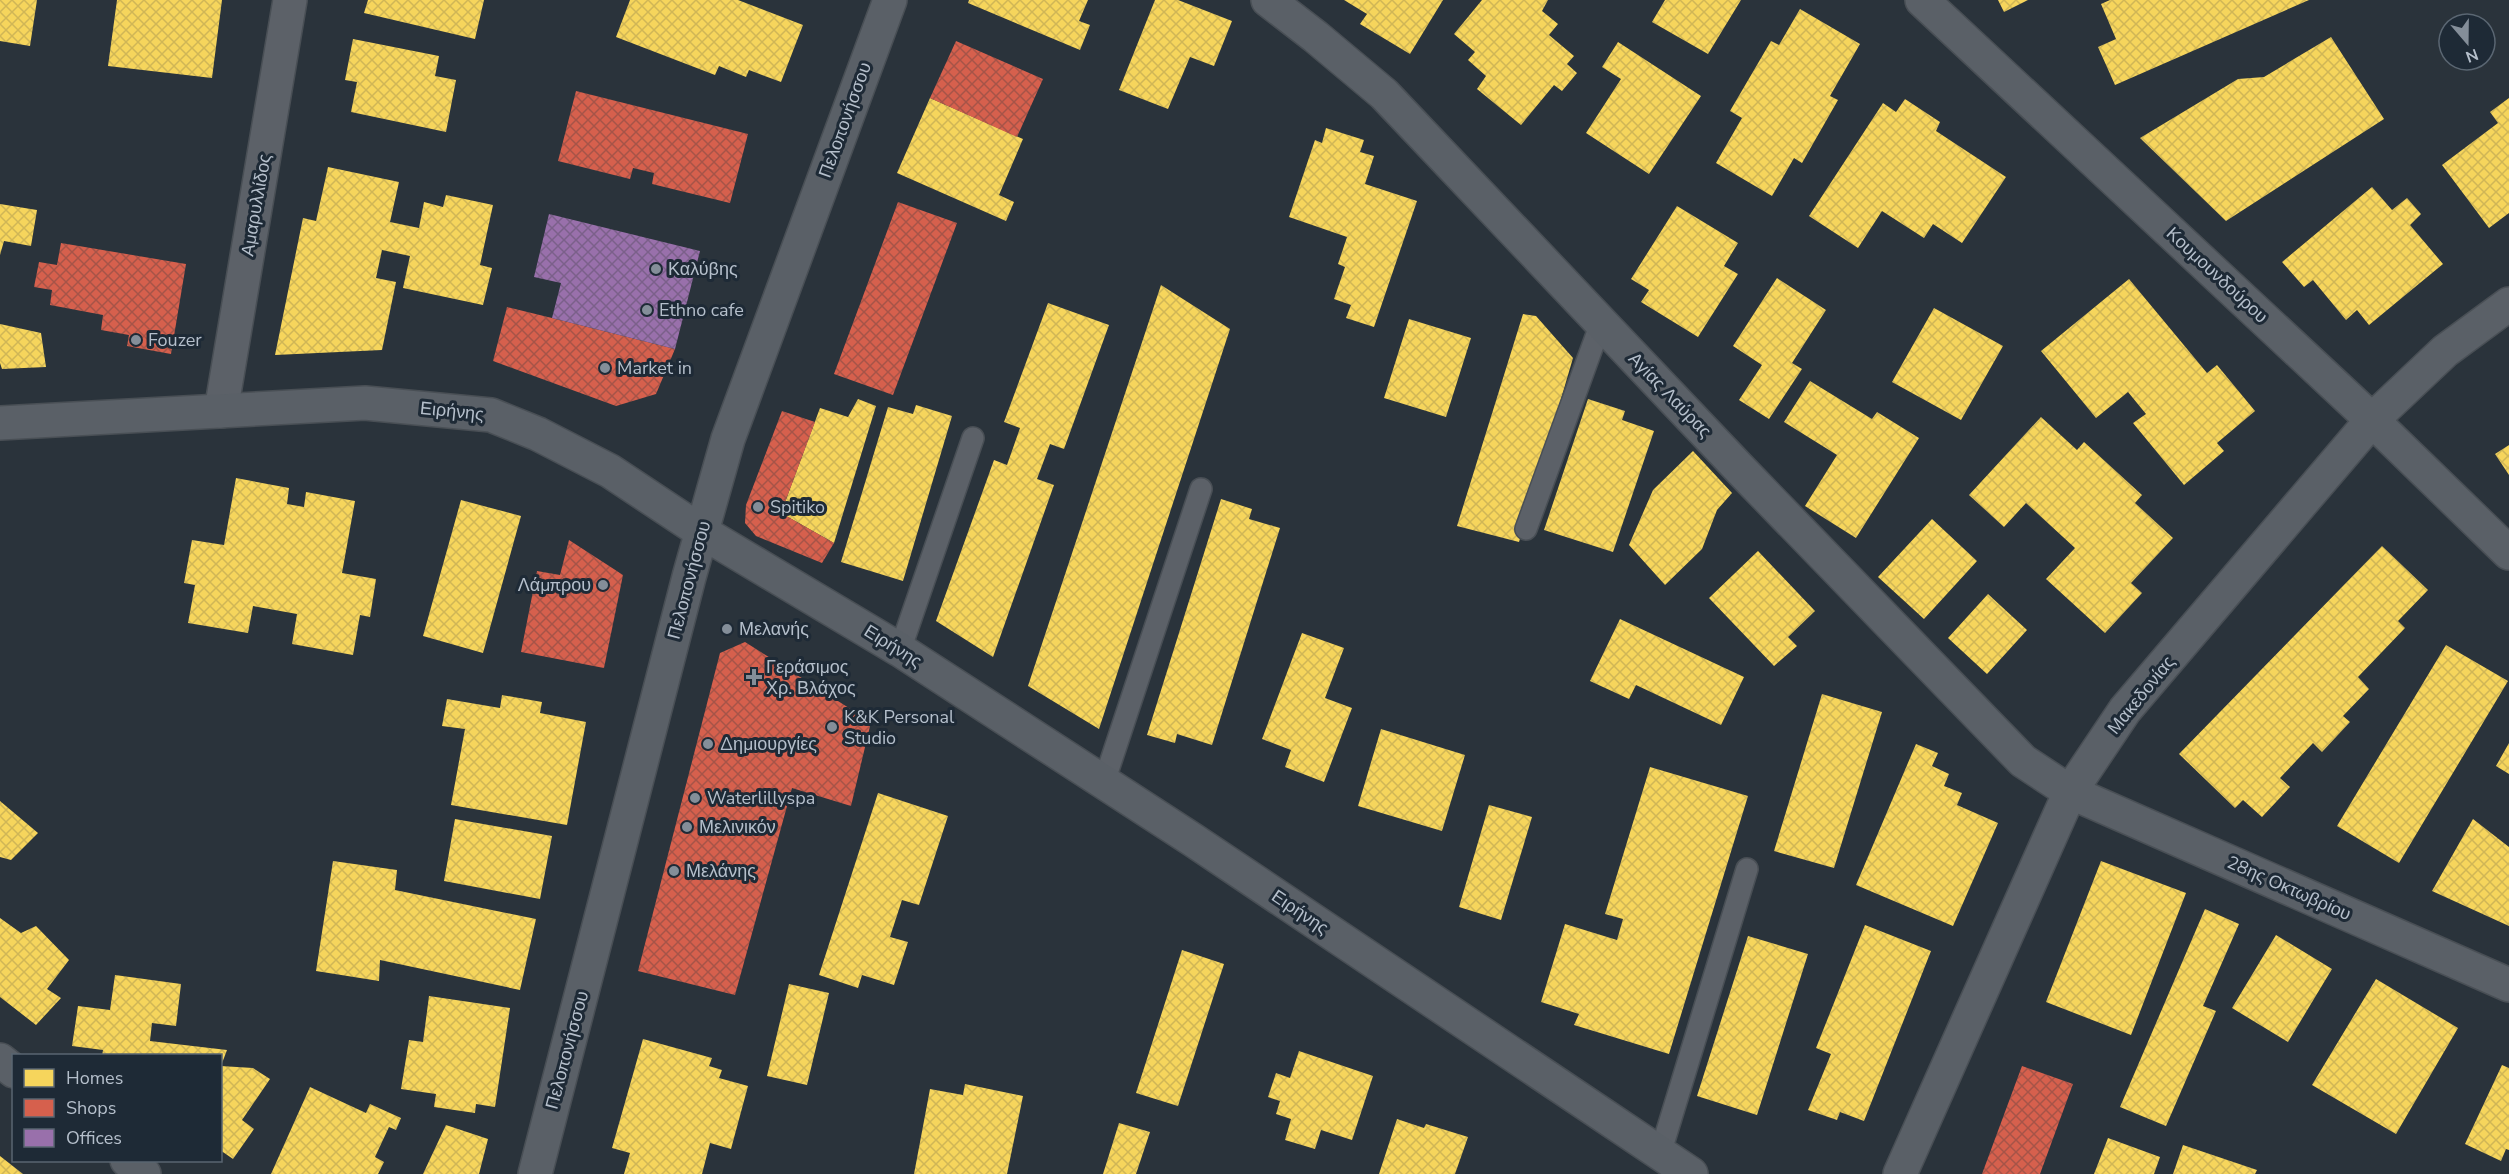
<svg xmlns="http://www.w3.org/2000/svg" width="2509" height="1174" font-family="'Nunito Sans',sans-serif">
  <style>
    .homes { fill: url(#homes-cross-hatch) }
    .shops { fill: url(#shops-cross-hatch) }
    .offices { fill: url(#offices-cross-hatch) }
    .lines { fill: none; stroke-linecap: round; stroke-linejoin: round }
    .lane-casing { stroke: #494f55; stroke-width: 24 }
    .street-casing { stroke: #494f55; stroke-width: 36 }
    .secondary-casing { stroke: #494f55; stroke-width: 36 }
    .lane { stroke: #5c6168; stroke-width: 21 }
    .street { stroke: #5c6168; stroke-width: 33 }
    .secondary { stroke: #5a6067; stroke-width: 33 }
    .poi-dot { fill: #848e99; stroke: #1e2a36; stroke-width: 2 }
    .labels { text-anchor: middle; stroke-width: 6; stroke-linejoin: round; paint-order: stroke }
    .street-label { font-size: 18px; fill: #b5bfcb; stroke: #1e2a36 }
    .poi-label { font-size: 18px; fill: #b5bfcb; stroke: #1e2a36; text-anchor: start }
  </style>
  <defs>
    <pattern id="homes-cross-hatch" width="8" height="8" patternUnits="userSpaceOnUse" patternTransform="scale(1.5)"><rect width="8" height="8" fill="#f6d55c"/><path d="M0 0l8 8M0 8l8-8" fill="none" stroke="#d0b656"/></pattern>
    <pattern id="shops-cross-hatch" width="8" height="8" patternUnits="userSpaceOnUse" patternTransform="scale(1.5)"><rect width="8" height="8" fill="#d6604d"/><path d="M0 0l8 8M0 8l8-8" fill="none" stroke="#a65448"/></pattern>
    <pattern id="offices-cross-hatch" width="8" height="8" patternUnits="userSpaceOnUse" patternTransform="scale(1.5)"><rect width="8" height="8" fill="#9970ab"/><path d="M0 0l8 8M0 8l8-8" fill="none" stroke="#7b608a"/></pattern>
  </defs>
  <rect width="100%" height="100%" fill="#2a333b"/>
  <path class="homes" d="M 0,0 L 37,0 L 30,46 L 0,41 Z
    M 117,0 L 222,0 L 212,78 L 108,66 Z
    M 368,0 L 484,0 L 475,39 L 364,13 Z
    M 630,0 L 738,0 L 803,25 L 781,82 L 749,70 L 746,77 L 719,66 L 715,75 L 616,37 Z
    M 969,0 L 1088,0 L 1079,21 L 1090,25 L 1080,50 L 968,3 Z
    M 1155,0 L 1178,0 L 1232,21 L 1214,66 L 1190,57 L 1168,109 L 1119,90 Z
    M 1344,0 L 1443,0 L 1410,54 L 1360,24 L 1367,14 Z
    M 1482,0 L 1548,0 L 1542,11 L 1558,24 L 1549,35 L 1574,56 L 1567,64 L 1577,73 L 1562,91 L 1554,85 L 1521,125 L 1477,89 L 1486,76 L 1468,60 L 1475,52 L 1454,34 Z
    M 1665,0 L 1741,0 L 1708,54 L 1652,22 Z
    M 1998,0 L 2028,0 L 2004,12 Z
    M 2110,0 L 2309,0 L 2115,85 L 2098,47 L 2116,39 L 2101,4 Z
    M 1800,9 L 1860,44 L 1830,96 L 1838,100 L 1802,163 L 1794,158 L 1772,196 L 1716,163 L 1742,118 L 1730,111 L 1771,41 L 1779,45 Z
    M 2331,37 L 2384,119 L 2226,221 L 2140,138 L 2238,79 L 2264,77 Z
    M 353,39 L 439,56 L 435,76 L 456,80 L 446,132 L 351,112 L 357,82 L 345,80 Z
    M 1618,42 L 1701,96 L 1649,174 L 1586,133 L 1621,79 L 1602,67 Z
    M 930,98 L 1023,139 L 999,195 L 1014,202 L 1006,221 L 897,173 Z
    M 2509,98 L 2509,213 L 2489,228 L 2442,165 L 2498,123 L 2490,112 Z
    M 1905,99 L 1940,122 L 1936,131 L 2006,177 L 1962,243 L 1933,224 L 1924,238 L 1882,211 L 1858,248 L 1809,216 L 1883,103 L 1896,112 Z
    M 1326,128 L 1364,140 L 1360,152 L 1374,156 L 1365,184 L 1417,201 L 1374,327 L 1346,318 L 1351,305 L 1334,299 L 1345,267 L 1338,264 L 1347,237 L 1289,217 L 1315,140 L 1322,143 Z
    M 328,167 L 399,182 L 390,222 L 419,228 L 424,202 L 443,207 L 446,195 L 493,205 L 480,265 L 492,268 L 483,305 L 403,288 L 410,256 L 382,250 L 376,278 L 396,282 L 382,350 L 275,355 L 303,218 L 316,221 Z
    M 2372,187 L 2392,210 L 2407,198 L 2421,214 L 2410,225 L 2443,264 L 2369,325 L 2357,310 L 2346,320 L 2313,280 L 2304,287 L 2282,262 Z
    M 0,204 L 37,210 L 31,246 L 4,241 L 0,255 Z
    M 1677,206 L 1738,243 L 1724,266 L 1738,274 L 1698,337 L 1641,302 L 1649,290 L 1631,279 Z
    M 1777,278 L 1826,310 L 1792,363 L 1802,369 L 1769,419 L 1739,400 L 1762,365 L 1733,346 Z
    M 2129,279 L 2207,373 L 2217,365 L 2255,411 L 2217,443 L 2224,451 L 2184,485 L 2133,423 L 2146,414 L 2128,392 L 2096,418 L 2041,351 Z
    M 1161,285 L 1230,329 L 1099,729 L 1028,686 Z
    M 1048,303 L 1109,325 L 1064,449 L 1050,444 L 1037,479 L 1054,485 L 993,657 L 936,621 L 994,460 L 1007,465 L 1020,428 L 1004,422 Z
    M 1934,308 L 2003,346 L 1961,420 L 1892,382 Z
    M 1523,314 L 1536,316 L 1573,358 L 1519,542 L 1457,526 Z
    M 1409,319 L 1471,338 L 1446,417 L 1384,398 Z
    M 0,324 L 41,333 L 46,367 L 2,369 L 0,363 Z
    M 1810,381 L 1872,419 L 1877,412 L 1919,438 L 1856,538 L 1805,506 L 1837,455 L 1784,422 Z
    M 858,399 L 876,406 L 834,543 L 781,513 L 820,408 L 848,417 Z
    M 1588,399 L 1625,411 L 1622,420 L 1654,431 L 1613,552 L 1544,530 Z
    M 916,405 L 952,416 L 903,581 L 841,562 L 888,407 L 913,414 Z
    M 2041,417 L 2077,450 L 2084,442 L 2142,495 L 2135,503 L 2173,538 L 2131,583 L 2142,593 L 2105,633 L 2046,579 L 2075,548 L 2026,503 L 2004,527 L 1969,495 Z
    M 2509,445 L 2509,475 L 2495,454 Z
    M 1693,451 L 1732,493 L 1717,510 L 1702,549 L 1665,585 L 1629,545 L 1653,490 Z
    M 236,478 L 289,488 L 287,504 L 304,507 L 306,492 L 355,501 L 342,573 L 376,579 L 370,617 L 360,615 L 353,655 L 292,644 L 297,614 L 253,606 L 248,633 L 188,623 L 195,585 L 184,583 L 192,540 L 224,545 Z
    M 1221,499 L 1252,509 L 1249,519 L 1280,528 L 1212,745 L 1177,734 L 1175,743 L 1147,735 Z
    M 461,500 L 521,516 L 483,653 L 423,636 Z
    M 1932,519 L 1977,561 L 1924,619 L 1878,577 Z
    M 2382,546 L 2428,590 L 2398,621 L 2405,628 L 2358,677 L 2369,689 L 2343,716 L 2350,722 L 2322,752 L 2313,743 L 2280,778 L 2290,787 L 2262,817 L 2243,800 L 2235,808 L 2179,754 Z
    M 1758,551 L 1815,611 L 1788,637 L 1797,646 L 1774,666 L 1709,598 Z
    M 1988,594 L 2027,630 L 1987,674 L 1948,638 Z
    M 1620,619 L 1744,677 L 1721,725 L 1636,685 L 1629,699 L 1590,681 Z
    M 1302,633 L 1344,648 L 1325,698 L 1352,708 L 1324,782 L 1285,767 L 1291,750 L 1262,739 Z
    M 2446,645 L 2508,681 L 2399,863 L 2337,826 Z
    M 1822,694 L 1882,712 L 1834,868 L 1774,851 Z
    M 502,695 L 542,702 L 540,713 L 586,722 L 567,825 L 451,805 L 465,729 L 442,726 L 447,699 L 500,708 Z
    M 1381,729 L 1465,755 L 1442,831 L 1358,806 Z
    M 2509,743 L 2509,774 L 2496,766 Z
    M 1916,744 L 1938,753 L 1932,766 L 1949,774 L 1944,786 L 1962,793 L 1957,805 L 1998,823 L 1953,926 L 1856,885 Z
    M 1650,767 L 1748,796 L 1669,1054 L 1574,1025 L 1579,1014 L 1541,1002 L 1565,924 L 1617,940 L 1623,919 L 1605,914 Z
    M 878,793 L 948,816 L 919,905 L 902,900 L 890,937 L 908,942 L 894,985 L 862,975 L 858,988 L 819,975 Z
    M 0,801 L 38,833 L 11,860 L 0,857 Z
    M 1489,805 L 1532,817 L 1501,920 L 1459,907 Z
    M 455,819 L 552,836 L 540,899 L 444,881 Z
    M 2473,819 L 2509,847 L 2509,926 L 2432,891 Z
    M 333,861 L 397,870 L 395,890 L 536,919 L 520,990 L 380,960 L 379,981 L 316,971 Z
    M 2101,861 L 2186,893 L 2131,1035 L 2046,1002 Z
    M 2205,909 L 2239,924 L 2203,1006 L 2216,1011 L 2166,1126 L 2120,1107 Z
    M 0,918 L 21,933 L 36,926 L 69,960 L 47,989 L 61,998 L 36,1025 L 0,997 Z
    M 1865,925 L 1931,951 L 1864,1121 L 1840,1112 L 1837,1120 L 1808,1110 L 1831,1054 L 1816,1048 Z
    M 2276,935 L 2332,969 L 2288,1042 L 2232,1008 Z
    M 1748,936 L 1808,954 L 1757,1115 L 1697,1096 Z
    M 1182,950 L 1224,964 L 1178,1106 L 1136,1093 Z
    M 115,975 L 181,984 L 176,1026 L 152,1023 L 150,1041 L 227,1050 L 221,1066 L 253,1068 L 270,1079 L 242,1120 L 254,1129 L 233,1159 L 220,1150 L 220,1056 L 102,1056 L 103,1050 L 72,1046 L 78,1006 L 110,1010 Z
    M 2376,979 L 2458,1028 L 2396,1134 L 2312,1085 Z
    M 789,984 L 829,993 L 807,1085 L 767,1076 Z
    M 429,996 L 510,1008 L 495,1107 L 476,1104 L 475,1113 L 434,1107 L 436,1094 L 401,1089 L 409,1040 L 423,1042 Z
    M 643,1039 L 712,1058 L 709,1066 L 722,1070 L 719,1078 L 748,1086 L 731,1149 L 710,1143 L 702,1174 L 624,1174 L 630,1153 L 612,1148 Z
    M 1299,1051 L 1373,1076 L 1352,1140 L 1321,1130 L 1315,1149 L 1285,1140 L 1291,1119 L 1276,1114 L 1280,1101 L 1268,1097 L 1276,1073 L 1290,1078 Z
    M 2502,1065 L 2509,1068 L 2509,1150 L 2506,1149 L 2501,1161 L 2465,1144 Z
    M 965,1084 L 1023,1096 L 1007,1174 L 914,1174 L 930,1089 L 963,1095 Z
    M 310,1087 L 366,1113 L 370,1104 L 401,1118 L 396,1130 L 389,1127 L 375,1157 L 384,1162 L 378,1174 L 271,1174 Z
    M 1397,1119 L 1424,1128 L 1426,1124 L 1468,1137 L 1455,1174 L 1379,1174 Z
    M 1119,1123 L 1150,1132 L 1136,1174 L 1103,1174 Z
    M 446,1125 L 488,1139 L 479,1174 L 423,1174 Z
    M 2108,1138 L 2160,1157 L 2154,1174 L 2094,1174 Z
    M 2183,1145 L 2257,1170 L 2255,1174 L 2173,1174 Z
    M 0,1156 L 23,1174 L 0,1174 Z"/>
  <path class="shops" d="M 956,41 L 1043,79 L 1017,137 L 930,98 Z
    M 576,91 L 748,134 L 730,203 L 652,184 L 654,173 L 633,168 L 630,179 L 558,161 Z
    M 898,202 L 957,223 L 893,395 L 834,374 Z
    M 61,243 L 186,264 L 171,354 L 127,346 L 129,335 L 101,330 L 103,315 L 50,305 L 52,290 L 34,287 L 39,262 L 57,265 Z
    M 507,307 L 552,318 L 675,349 L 656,394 L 616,406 L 493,361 Z
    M 782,411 L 815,422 L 781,513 L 834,543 L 822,563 L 756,536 L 745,523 L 746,505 Z
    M 569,540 L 623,575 L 604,668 L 521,652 L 537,571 L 560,575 Z
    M 745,642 L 871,722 L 851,806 L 792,788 L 735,995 L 638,971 L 720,653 Z
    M 2022,1066 L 2073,1084 L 2040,1174 L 1982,1174 Z"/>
  <path class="offices" d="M 549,214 L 700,251 L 675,349 L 552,318 L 561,283 L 534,277 Z"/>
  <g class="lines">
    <defs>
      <path id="lane" d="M 1526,529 L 1601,323
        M 900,650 L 973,438
        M 1104,782 L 1201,489
        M 1660,1154 L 1747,869"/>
      <path id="street" d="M 221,411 L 290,0"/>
      <path id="secondary" d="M 1268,0 L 1316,37 L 1384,94 L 1738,467 L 2023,761 L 2070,792 L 2509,985
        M 1922,0 L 2372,420 L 2509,553
        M 0,423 L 365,403 L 491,415 L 538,434 L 610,471 L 702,532 L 900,650 L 1193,840 L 1691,1174
        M 0,1060 L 14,1071
        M 127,1160 L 144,1174
        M 535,1174 L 689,577 L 728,439 L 890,0
        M 1900,1174 L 2070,792 L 2125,710 L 2372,420 L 2445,351 L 2509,304"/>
    </defs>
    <use href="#lane" class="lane-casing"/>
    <use href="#street" class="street-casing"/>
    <use href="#secondary" class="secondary-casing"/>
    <use href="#lane" class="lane"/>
    <use href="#street" class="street"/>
    <use href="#secondary" class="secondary"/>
  </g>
  <g class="poi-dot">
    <circle cx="656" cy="269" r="6"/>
    <circle cx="647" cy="310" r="6"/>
    <circle cx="136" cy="340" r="6"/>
    <circle cx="605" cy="368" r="6"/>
    <circle cx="758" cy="507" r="6"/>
    <circle cx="603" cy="585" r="6"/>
    <circle cx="727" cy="629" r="6"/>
    <path d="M751 668h6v6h6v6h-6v6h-6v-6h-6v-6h6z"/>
    <circle cx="832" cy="727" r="6"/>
    <circle cx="708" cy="744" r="6"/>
    <circle cx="695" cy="798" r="6"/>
    <circle cx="687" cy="827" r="6"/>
    <circle cx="674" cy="871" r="6"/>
  </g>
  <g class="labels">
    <g class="street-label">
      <text transform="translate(845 120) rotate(-70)" y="6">Πελοπονήσσου</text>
      <text transform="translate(256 205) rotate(-80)" y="6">Αμαρυλλίδος</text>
      <text transform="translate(2217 275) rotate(43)" y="6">Κουμουνδούρου</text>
      <text transform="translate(1670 395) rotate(46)" y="6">Αγίας Λαύρας</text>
      <text transform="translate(452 411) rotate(6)" y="6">Ειρήνης</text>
      <text transform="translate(689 580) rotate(-75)" y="6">Πελοπονήσσου</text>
      <text transform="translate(893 646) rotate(32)" y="6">Ειρήνης</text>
      <text transform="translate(2141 695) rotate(-51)" y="6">Μακεδονίας</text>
      <text transform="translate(2289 888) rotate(24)" y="6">28ης Οκτωβρίου</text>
      <text transform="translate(1300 912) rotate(34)" y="6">Ειρήνης</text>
      <text transform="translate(567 1050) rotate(-75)" y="6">Πελοπονήσσου</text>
    </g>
    <g class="poi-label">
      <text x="668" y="275">Καλύβης</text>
      <text x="659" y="316">Ethno cafe</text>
      <text x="148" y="346">Fouzer</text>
      <text x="617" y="374">Market in</text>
      <text x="770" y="513">Spitiko</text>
      <text x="591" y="591" text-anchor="end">Λάμπρου</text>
      <text x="739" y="635">Μελανής</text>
      <text x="766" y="673">Γεράσιμος<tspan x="766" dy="21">Χρ. Βλάχος</tspan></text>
      <text x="844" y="723">K&amp;K Personal<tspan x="844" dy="21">Studio</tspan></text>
      <text x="720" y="750">Δημιουργίες</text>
      <text x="707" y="804">Waterlillyspa</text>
      <text x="699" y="833">Μελινικόν</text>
      <text x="686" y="877">Μελάνης</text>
    </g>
  </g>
  <rect x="12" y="1054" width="210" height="108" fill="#1e2a36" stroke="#5a6672" stroke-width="1.5"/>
  <rect x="24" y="1069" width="30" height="18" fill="#f6d55c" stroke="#5a6672" stroke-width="1.5"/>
  <text x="66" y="1084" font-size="18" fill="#b5bfcb">Homes</text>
  <rect x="24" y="1099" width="30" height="18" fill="#d6604d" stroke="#5a6672" stroke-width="1.5"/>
  <text x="66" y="1114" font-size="18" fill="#b5bfcb">Shops</text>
  <rect x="24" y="1129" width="30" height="18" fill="#9970ab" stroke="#5a6672" stroke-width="1.5"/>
  <text x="66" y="1144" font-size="18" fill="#b5bfcb">Offices</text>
  <g transform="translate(2467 42) rotate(160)"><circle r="28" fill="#1e2a36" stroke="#5a6672" stroke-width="1.5"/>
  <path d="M0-4.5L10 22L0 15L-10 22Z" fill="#848e99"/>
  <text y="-9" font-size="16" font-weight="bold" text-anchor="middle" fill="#b5bfcb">N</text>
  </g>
</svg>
